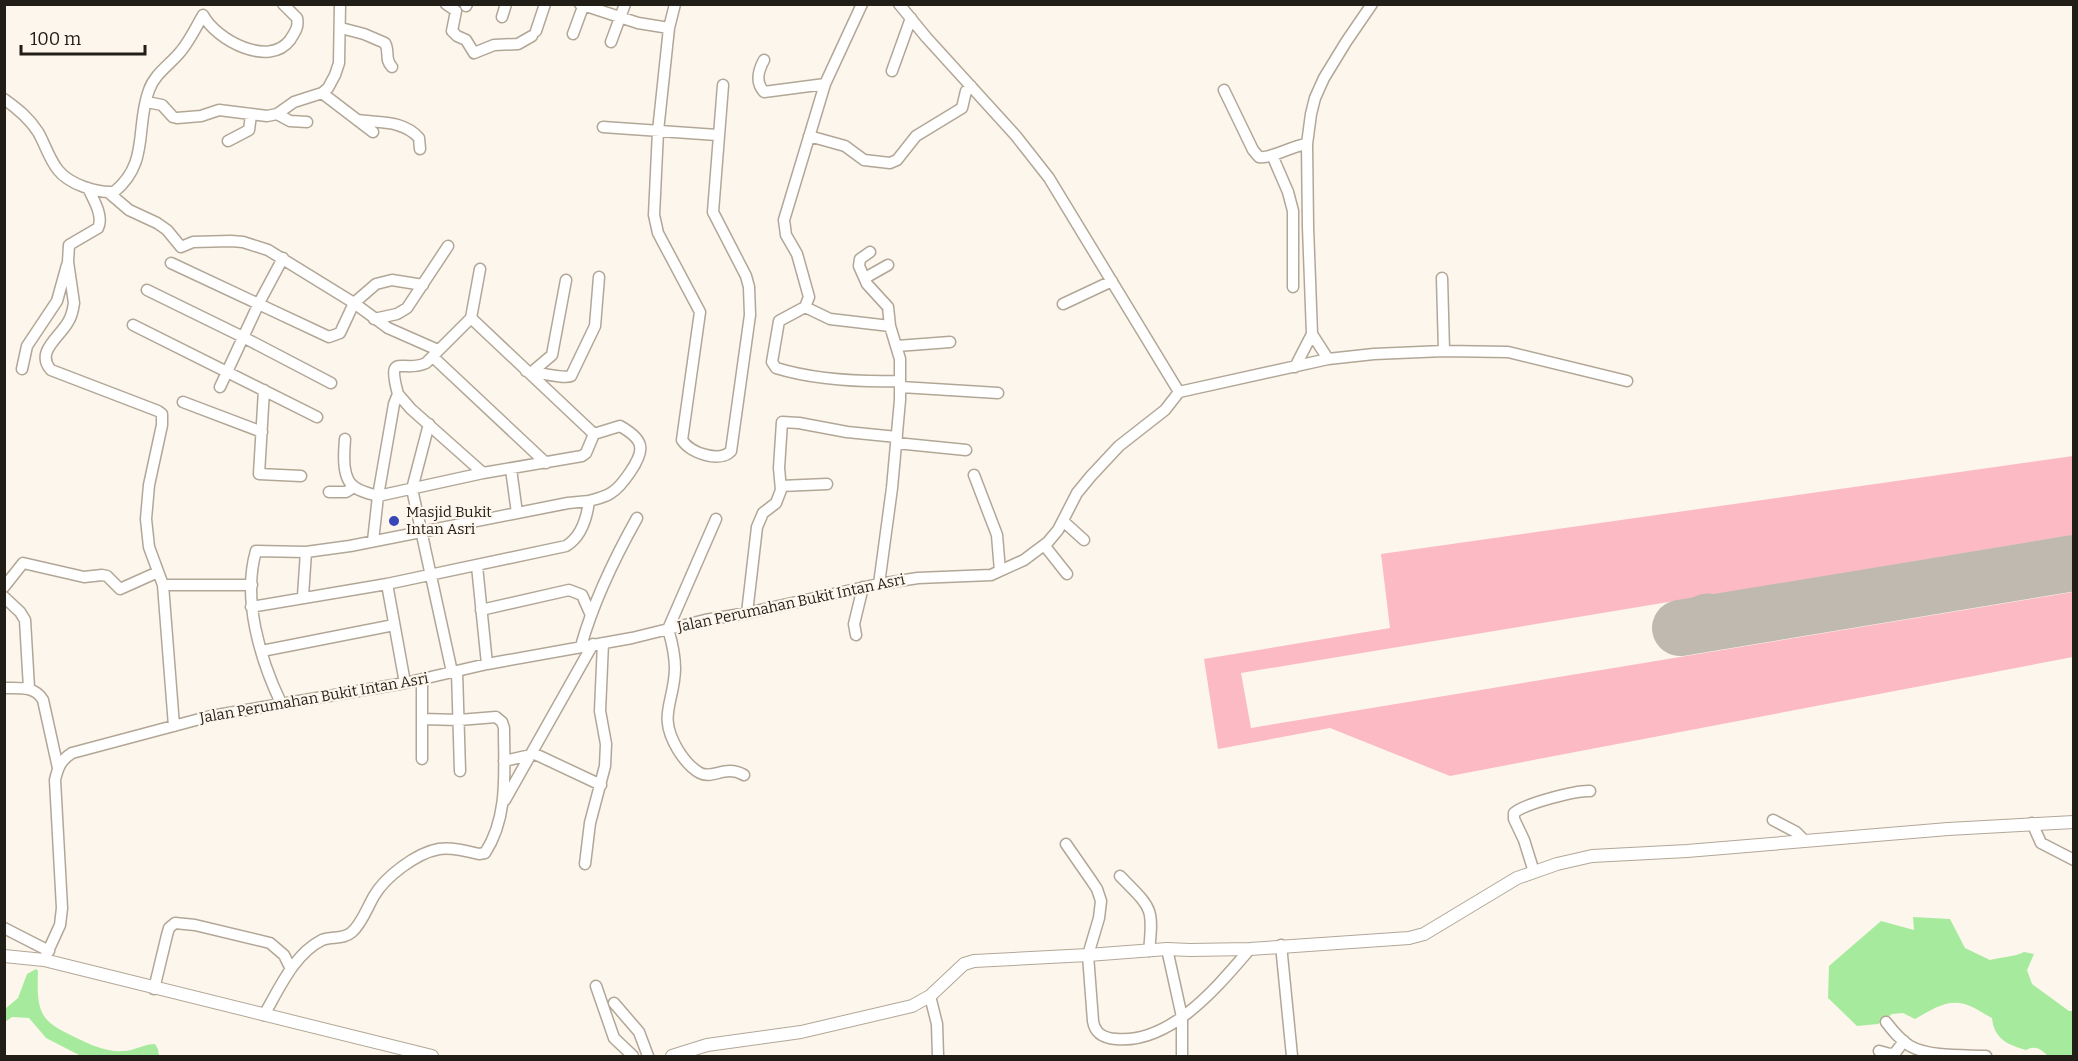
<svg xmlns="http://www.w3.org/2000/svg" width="2078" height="1061" font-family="Bitter,serif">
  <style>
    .green { fill: #fcbbc4 }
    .water { fill: #a6eb9d }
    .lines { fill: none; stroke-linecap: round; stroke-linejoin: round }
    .taxiway { stroke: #c0b9b0; stroke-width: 22 }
    .runway { stroke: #c0b9b0; stroke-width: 56 }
    .minor-casing { stroke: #b2a797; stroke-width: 13 }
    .tertiary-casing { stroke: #b2a797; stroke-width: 14 }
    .minor { stroke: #fff; stroke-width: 10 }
    .tertiary { stroke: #fff; stroke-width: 12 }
    .poi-dot { fill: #3746b9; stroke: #fdf6ec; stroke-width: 2 }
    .labels { text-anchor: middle; stroke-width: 4.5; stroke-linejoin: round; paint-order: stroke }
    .poi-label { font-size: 15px; fill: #211d17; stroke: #fdf6ec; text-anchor: start }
    .street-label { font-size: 15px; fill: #211d17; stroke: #fdf6ec }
  </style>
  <rect width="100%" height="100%" fill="#fdf6ec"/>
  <path class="green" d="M 2073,456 L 2073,535 L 1241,673 L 1251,728 L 2073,592 L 2073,657 L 1450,776 L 1330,728 L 1218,749 L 1204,659 L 1390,628 L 1381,554 Z"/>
  <path class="water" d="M 1913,917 L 1950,919 L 1965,948 L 1990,960 C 2001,957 2014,957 2024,952 L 2034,954 L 2027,970 L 2032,984 L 2069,1011 L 2073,1011 L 2073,1056 L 2059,1056 L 2056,1055 L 2048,1056 C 2041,1049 2035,1045 2026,1050 C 2008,1045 1994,1039 1992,1018 C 1985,1015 1978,1009 1970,1006 C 1950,997 1933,1009 1915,1019 L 1903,1013 L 1892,1014 L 1878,1024 L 1857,1026 L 1828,998 L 1829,966 L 1881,921 L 1914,930 Z
    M 36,969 L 38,971 C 36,1018 42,1022 83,1041 C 96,1047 108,1052 123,1051 C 134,1051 144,1044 155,1044 L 158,1049 L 159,1056 L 81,1056 L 46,1038 L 29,1018 L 12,1017 L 5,1022 L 5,1009 L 18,998 L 27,974 Z"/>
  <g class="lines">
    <path class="taxiway" d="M 1754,616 C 1750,615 1744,616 1739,615 C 1721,610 1708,595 1690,613 C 1687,626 1690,638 1705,640 L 1765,614"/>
    <path class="runway" d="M 1680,628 L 2074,563"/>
    <defs>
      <path id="minor" d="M 446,4 L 456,11 L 452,31 L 457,36 L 466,40 L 474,53 L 494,45 L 518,44 L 532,36
        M 580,4 L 638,23 L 669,28
        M 675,4 L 669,28 L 658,131 L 654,215 L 658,233 L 700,312 L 682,440 C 690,453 720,463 731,451 L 750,315 L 749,287 L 746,276 L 713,212 L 723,85
        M 862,4 L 825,84 L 784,220 L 786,235 L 797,254 L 809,297 L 805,307 L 779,321 L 772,362 L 776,368 C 815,380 859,382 900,381
        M 466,6 L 467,4
        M 502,17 L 506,4
        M 341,28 L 364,34 L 385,43 C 390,52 384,59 392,67
        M 536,31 L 545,4
        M 573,34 L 584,4
        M 611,42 L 625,4
        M 764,60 C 758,71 755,82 764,92 L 825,84
        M 892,71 L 911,18
        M 1224,90 L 1253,150 L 1259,157 C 1271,159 1291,146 1307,144
        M 322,93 L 373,132
        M 4,99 C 18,109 29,118 38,132 C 45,144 49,159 58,170 C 69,184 96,193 114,192 C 150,163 135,127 149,90 C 155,73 171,64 181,51 C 190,40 196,27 203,15 C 216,40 269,68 290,40 C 295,32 299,27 297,18 L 283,4
        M 147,102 L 162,105 L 173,117 L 177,118 L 201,116 L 219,110 L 267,116 L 277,114 L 294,102 L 322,93 L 328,88 L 335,75 L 339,63 L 340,4
        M 277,114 L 290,121 L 307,122
        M 357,120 C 380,123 403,120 419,138 L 420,149
        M 603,127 L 717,135
        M 809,136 L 845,146 L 864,160 L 890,163 L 897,160 L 916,136 L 962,108 L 966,91 L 971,86
        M 228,141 L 249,130 L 251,115
        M 1272,155 L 1288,192 L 1293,211 L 1293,287
        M 88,188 C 93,199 104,216 98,228 L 69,245 L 68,262 L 74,303 C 73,310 72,316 68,322 C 59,338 35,352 51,370 L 158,411 L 162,414 L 162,425 L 149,485 L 146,519 L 149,547 L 163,585 L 174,726
        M 108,192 L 129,210 L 157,223 L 167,230 L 181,247 L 193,242 L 231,241 L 243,242 L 268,250 L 354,303 L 388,328 L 438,350
        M 870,252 L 860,259 L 859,266 L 867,284 L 888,307 L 890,326 L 900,359 L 900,400 L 892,488 L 879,584
        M 171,263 L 329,337 L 340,333 L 354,303 L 376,284 L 392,280 L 423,285
        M 865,278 L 888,265
        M 1442,278 L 1444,351
        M 147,290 L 243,337 L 331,383
        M 1063,304 L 1112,281
        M 805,307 L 830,319 L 890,326
        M 471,318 L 480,269
        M 374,319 L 397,314 L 407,308 L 448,246
        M 133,325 L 317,417
        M 897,346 L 950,342
        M 433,357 L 546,463
        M 1328,359 L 1312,334 L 1308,227 L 1307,144 L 1311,114 L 1315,98 L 1324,78 L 1346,42 L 1372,4
        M 1295,367 L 1312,334
        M 22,369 L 27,346 L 57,301 L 67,265
        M 526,371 C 537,372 564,379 571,376 L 595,326 L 599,277
        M 532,372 L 552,355 L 566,280
        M 220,387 L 259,303 L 283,258
        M 901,387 L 998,393
        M 264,390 L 259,474 L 301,476
        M 1179,392 L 1328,359 L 1374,354 L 1444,351 L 1508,352 L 1627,381
        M 183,402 L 262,432
        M 429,424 L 412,489 L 452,672
        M 345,439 C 344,453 341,480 356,488 C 362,492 371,494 378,496 L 394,404 L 398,394 L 411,409 L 483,473
        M 896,443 L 966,450
        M 511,469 L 517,513
        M 974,475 L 997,535 L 1000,571
        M 781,486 L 827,484
        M 329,492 L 346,492 L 354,487
        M 589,501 C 596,499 605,497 611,493 C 621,487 643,458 640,446 C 639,438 627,430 620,426 L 594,434
        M 716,519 L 668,629 C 672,642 675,655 675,669 C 674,704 657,715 678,750 C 683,758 691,768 700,773 C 713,780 725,764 744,775
        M 1063,521 L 1084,540
        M 373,541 L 378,496 L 483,473 L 582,456 L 586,453 L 594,434 L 471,318 L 426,363 C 403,374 386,350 398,394
        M 1044,545 L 1067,574
        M 477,566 L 487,664
        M 387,584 L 405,683
        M 163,585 L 252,585
        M 4,587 L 23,563 L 84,577 L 102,575 L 107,576 L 120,589 L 158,572
        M 303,596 L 306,552
        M 4,597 L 20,612 L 25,620 L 29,688
        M 251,607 L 387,584 L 566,546 C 581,537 587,517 589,501 L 568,503 L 350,546 L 306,552 L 256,551 C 242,599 260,659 281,703
        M 481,610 L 569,590 L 582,595 L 590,613
        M 747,613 L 757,527 L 763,513 L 776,503 L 781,490 L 779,468 L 782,422 L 799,423 L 847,432 L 897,437
        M 856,635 L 854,624 L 863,587
        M 581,646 C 594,600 614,559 637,518
        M 262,651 L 394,625
        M 457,671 L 460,771
        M 422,679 L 422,759
        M 4,688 C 20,688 35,686 43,700 L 58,768
        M 504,761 L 535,754 L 601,785
        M 505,800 L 593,644
        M 1773,820 L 1796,832 L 1804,840
        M 2032,823 L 2041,843 L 2074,860
        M 1066,844 L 1091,880 L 1097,889 L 1101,901 L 1099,918 L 1088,955 L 1093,1021 C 1095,1034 1104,1038 1116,1039 C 1171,1044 1218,986 1250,949
        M 585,864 L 590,823 L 605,766 L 606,744 L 600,711 L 603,643
        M 1534,872 L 1524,840 L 1514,819 L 1514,813 C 1524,804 1576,790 1590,791
        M 1120,876 C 1151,908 1154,906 1149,951
        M 4,928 L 49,951
        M 1281,945 L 1292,1056
        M 1167,949 L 1182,1017 L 1182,1056
        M 44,960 L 60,925 L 62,908 L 55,780 C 58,767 61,760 72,753 L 211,716 L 405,683 L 487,664 L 632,638 L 705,620 L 747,613 L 879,584 L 918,578 L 991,575 L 1024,560 L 1048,542 L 1058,530 L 1077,493 L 1091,476 L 1119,446 L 1165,410 L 1179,392 L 1049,178 L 1016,136 L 926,37 L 899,4
        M 596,986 L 614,1038 L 633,1056
        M 154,989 L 167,935 L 169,928 L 175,923 L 195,925 L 270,943 L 284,955 L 291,969
        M 930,996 L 937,1024 L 938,1056
        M 614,1003 L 639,1032 L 648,1056
        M 264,1015 C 279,989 294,954 322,940 C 332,936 343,940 352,932 C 362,923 367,908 374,896 C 385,877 416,853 439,849 C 451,847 467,851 479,854 L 485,853 C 509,816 504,771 504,728 L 502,722 L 496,717 L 459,720 L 422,719
        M 1886,1022 C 1893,1031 1900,1040 1910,1046 C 1929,1057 1964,1055 1986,1056
        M 1879,1051 L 1890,1054 L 1895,1053 L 1904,1041"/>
      <path id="tertiary" d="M 4,956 L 44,960 L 432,1056
        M 672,1056 L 707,1045 L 801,1032 L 912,1006 L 930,996 L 964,964 L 974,961 L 1088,955 L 1167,949 L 1190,950 L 1250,949 L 1409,938 L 1424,934 L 1517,878 L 1557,864 L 1592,856 L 1687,851 L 1948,829 L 2074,822"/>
    </defs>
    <use href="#minor" class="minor-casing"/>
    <use href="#tertiary" class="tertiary-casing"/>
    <use href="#minor" class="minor"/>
    <use href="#tertiary" class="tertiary"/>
  </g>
  <circle class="poi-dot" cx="394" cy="521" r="6"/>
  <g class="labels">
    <g class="poi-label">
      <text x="406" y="517">Masjid Bukit<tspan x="406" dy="17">Intan Asri</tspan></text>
    </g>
    <g class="street-label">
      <text transform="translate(791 603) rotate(-12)" y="5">Jalan Perumahan Bukit Intan Asri</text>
      <text transform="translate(314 698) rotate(-10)" y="5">Jalan Perumahan Bukit Intan Asri</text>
    </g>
  </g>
  <rect width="2078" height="1061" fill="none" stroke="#211d17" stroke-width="12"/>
  <path d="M21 45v9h124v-9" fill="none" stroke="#211d17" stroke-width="3"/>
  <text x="30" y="45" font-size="18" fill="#211d17" stroke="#fdf6ec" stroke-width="4.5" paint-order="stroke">100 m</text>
</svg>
